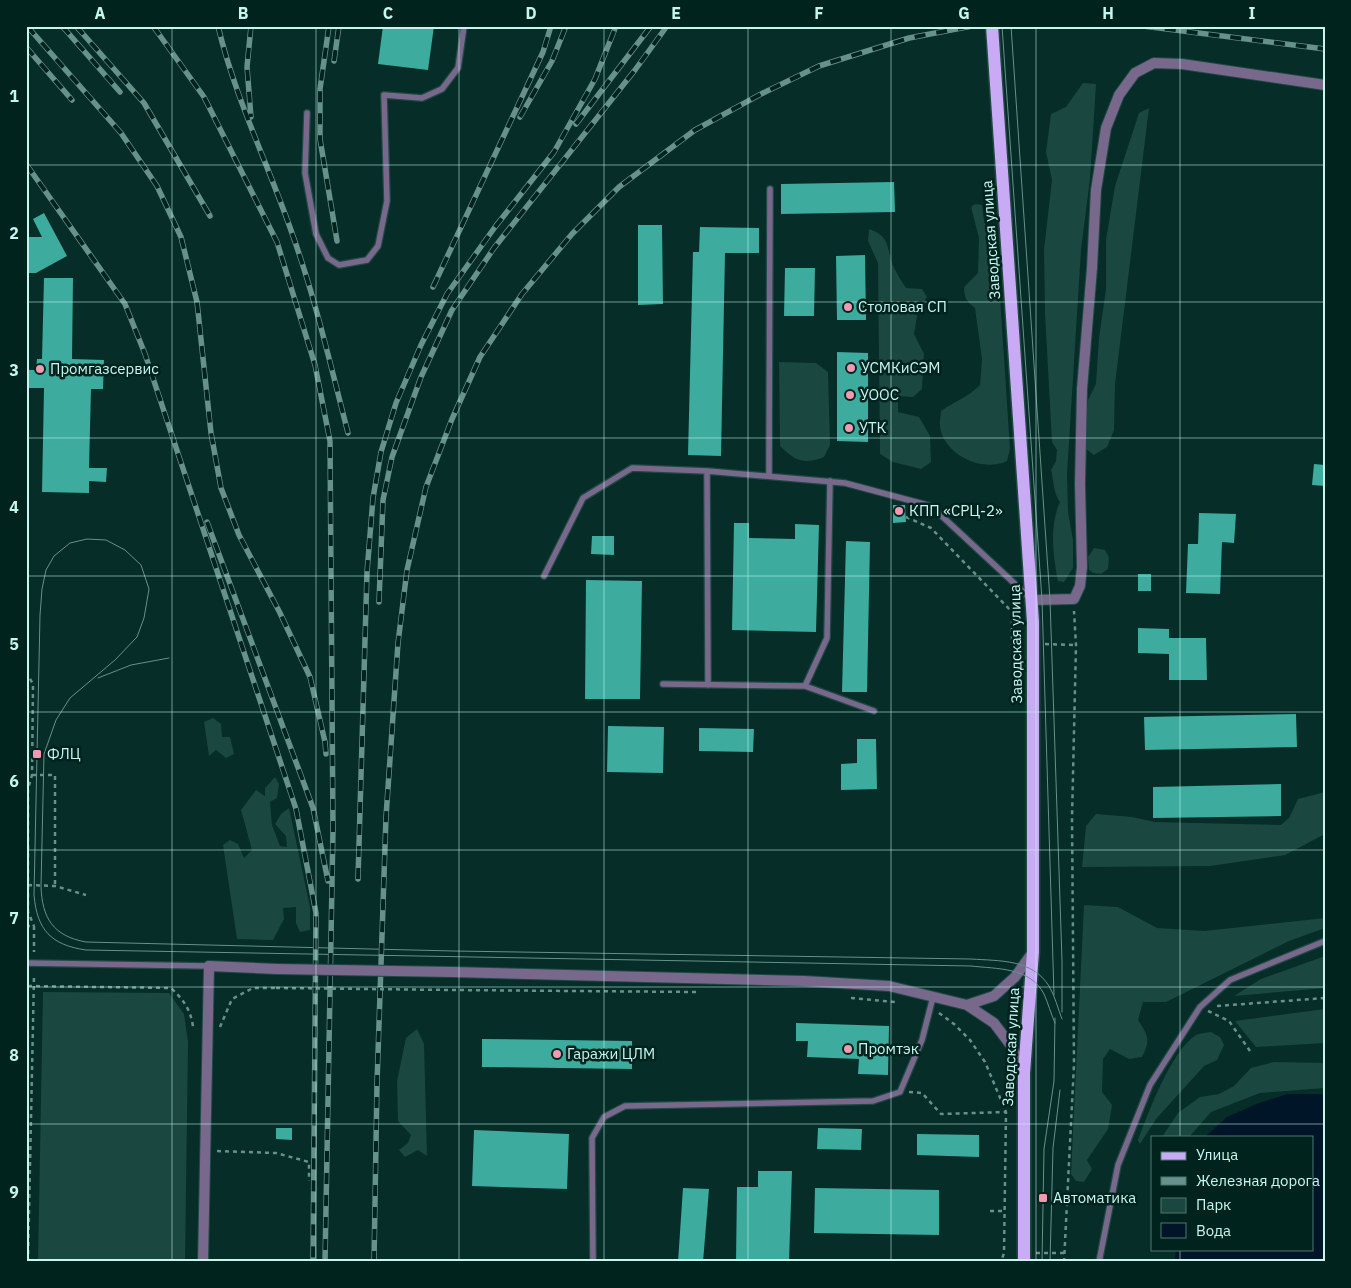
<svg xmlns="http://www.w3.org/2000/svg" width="1351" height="1288" font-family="'IBM Plex Sans',sans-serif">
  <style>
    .green { fill: #1a4740 }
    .water { fill: #001528 }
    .building { fill: #3dab9d }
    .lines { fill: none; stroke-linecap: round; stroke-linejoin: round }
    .service-casing { stroke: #214944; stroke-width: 8 }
    .minor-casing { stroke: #214944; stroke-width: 12 }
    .tertiary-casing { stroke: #214944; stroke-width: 12 }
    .primary-casing { stroke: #214944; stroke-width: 15 }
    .path { stroke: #66928b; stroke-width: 2.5; stroke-dasharray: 4 4; stroke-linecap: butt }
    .service { stroke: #77688c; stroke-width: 5.5 }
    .minor { stroke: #77688c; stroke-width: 10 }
    .tertiary { stroke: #77688c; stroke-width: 10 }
    .primary { stroke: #c9aaf5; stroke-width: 12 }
    .tram { stroke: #66928b; stroke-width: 1 }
    .rail-casing { stroke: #66928b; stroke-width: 5.5 }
    .rail { stroke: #00231e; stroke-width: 4; stroke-dasharray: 11; stroke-linecap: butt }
    .tertiary-bridge-casing { stroke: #214944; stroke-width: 12; stroke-linecap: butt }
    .path-bridge { stroke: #66928b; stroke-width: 2.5; stroke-dasharray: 4 4; stroke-linecap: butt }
    .tertiary-bridge { stroke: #77688c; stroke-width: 10 }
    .grid { fill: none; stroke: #c5f7ee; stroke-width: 1; stroke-opacity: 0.55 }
    .poi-dot { fill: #f19ab1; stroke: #00231e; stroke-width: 2 }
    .labels { text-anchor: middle; stroke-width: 5; stroke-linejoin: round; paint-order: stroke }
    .street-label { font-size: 15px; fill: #c5f7ee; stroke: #00231e }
    .poi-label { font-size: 15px; fill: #c5f7ee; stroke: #00231e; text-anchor: start }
    .neatline { fill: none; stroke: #c5f7ee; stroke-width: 2 }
    .grid-label { font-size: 16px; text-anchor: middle; font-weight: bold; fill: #c5f7ee }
  </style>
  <rect width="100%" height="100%" fill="#062d28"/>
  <path class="green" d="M 1083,83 L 1096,84 L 1090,179 L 1081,250 L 1067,474 L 1068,512 L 1073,540 L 1073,568 L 1064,582 L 1058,581 C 1053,556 1049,526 1060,502 C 1053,493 1054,481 1051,470 L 1056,461 L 1057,450 L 1052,442 L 1045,313 L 1044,250 L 1052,180 L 1046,152 L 1051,114 L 1066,107 Z
    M 1149,108 L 1115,384 L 1114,430 L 1107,447 L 1094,455 L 1086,449 L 1084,434 L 1088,400 L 1096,384 L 1099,338 L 1106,289 L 1106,240 L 1115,186 L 1139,113 Z
    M 975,204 L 982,205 C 984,219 983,229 996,236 L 1010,449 L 1007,461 C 983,473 944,455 940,427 C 939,422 941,416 941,411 C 955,401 967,398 980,385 L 982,359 L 975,308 C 967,302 964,298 964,287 L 978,273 L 979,238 L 971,207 Z
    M 869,229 C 889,236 887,246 892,263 C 895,271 901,280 906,288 L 922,289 L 927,297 L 918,311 L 914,334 L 924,354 L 922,389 L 913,397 L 898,396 L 898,412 L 919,417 L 930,436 L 931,462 L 921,469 L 893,462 L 880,454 L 878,263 L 868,241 Z
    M 779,362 L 816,363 L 828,372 L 830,445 L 824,457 C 804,465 795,461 780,446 Z
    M 1094,548 L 1105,550 L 1109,557 L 1108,569 L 1101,574 L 1093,573 L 1089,570 L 1088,557 Z
    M 213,718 L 221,724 L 222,737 L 230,737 L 234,754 L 226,758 L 216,750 L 209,756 L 204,722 Z
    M 275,777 L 279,784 L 277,798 L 270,802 L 272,825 L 280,846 L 287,847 L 286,836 L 275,824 L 281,814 L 289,808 L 310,907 L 310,930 L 300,932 L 296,923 L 296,907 L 283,908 L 284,919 L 273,940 L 237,939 L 223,845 L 230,840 L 238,844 L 244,858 L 252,850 L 241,810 L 256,790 L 265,796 L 265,788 Z
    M 1325,792 L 1325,834 L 1285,855 L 1210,866 L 1082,867 L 1086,826 L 1096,814 L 1132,817 L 1155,822 L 1281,825 L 1289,818 L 1298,799 Z
    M 1084,905 L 1118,907 L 1157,928 L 1204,931 L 1325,918 L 1325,928 L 1289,941 L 1166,1002 L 1143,1002 L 1138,1020 C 1148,1036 1151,1039 1142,1057 L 1129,1059 L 1110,1049 L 1103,1059 L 1102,1092 L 1112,1105 L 1108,1129 L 1087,1160 L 1092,1169 L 1084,1182 L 1076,1181 L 1071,1174 Z
    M 1325,956 L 1325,988 L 1234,996 L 1261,979 Z
    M 43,992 L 169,993 L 184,1014 L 188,1042 L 185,1262 L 38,1262 Z
    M 26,993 L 29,993 L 26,1159 Z
    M 1325,1009 L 1325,1043 L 1256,1047 L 1235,1021 Z
    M 417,1029 L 424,1044 L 427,1156 L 418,1150 L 405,1157 L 399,1150 L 408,1143 L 411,1135 L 398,1121 L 397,1081 L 406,1038 Z
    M 1211,1032 L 1220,1037 L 1224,1045 L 1217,1060 L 1204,1066 L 1156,1119 L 1140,1144 L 1138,1140 C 1148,1113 1171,1051 1196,1035 C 1200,1033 1206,1033 1211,1032 Z
    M 1274,1062 L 1325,1063 L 1325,1088 L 1260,1093 L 1211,1112 L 1189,1137 L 1162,1137 L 1178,1113 L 1200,1097 L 1219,1094 L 1234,1086 L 1251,1068 Z"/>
  <path class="water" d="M 1288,1094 L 1325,1094 L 1325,1262 L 1175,1262 L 1176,1249 L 1312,1249 L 1312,1137 L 1205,1137 L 1227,1117 L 1259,1103 Z"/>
  <path class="building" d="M 383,26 L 434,26 L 428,70 L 378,64 Z
    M 894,182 L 895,212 L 781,214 L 781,184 Z
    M 44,213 L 67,256 L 36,273 L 26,273 L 26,237 L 42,237 L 33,219 Z
    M 638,225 L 662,225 L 663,304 L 638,305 Z
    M 700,227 L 759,228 L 759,253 L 725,253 L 721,456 L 688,455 L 693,252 L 699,252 Z
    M 865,255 L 866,320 L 837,320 L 836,256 Z
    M 785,268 L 815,268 L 814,316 L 784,316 Z
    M 44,278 L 73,278 L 72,359 L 104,360 L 103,389 L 91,389 L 89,468 L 107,468 L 106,482 L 89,481 L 89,493 L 42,492 L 44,388 L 27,388 L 28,370 L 36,370 L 37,359 L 42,359 Z
    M 837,352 L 868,353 L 868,442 L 837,441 Z
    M 1314,464 L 1325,465 L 1325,486 L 1312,485 Z
    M 893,505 L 905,505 L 906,522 L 893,523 Z
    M 1199,513 L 1236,514 L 1234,543 L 1222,542 L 1220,594 L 1186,593 L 1188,544 L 1198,544 Z
    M 734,523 L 749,523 L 749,538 L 795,539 L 795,524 L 819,525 L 816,632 L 732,630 Z
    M 592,536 L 614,536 L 614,555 L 591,554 Z
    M 846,541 L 870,542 L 867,692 L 842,692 Z
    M 1138,574 L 1151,574 L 1151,591 L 1138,591 Z
    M 586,580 L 642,581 L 640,699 L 585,699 Z
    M 1138,628 L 1169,629 L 1169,638 L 1206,638 L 1207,680 L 1169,680 L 1169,654 L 1138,653 Z
    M 1296,714 L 1297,747 L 1145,750 L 1144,717 Z
    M 608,726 L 664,727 L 663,773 L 607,772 Z
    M 699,728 L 754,729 L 753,752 L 699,751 Z
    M 857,739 L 876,739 L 877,789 L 841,790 L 841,764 L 857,763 Z
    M 1281,784 L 1281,816 L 1153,818 L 1153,787 Z
    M 796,1023 L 889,1026 L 888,1075 L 858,1074 L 859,1059 L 807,1057 L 808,1041 L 796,1041 Z
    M 482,1039 L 632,1041 L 632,1069 L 482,1067 Z
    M 276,1128 L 292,1128 L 292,1140 L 276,1139 Z
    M 818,1128 L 862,1129 L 861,1150 L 817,1149 Z
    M 474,1130 L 569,1134 L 567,1189 L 472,1186 Z
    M 917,1134 L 979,1135 L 979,1157 L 917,1155 Z
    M 758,1171 L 792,1171 L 789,1262 L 736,1262 L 737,1187 L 758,1187 Z
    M 683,1188 L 709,1189 L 703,1262 L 678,1262 Z
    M 815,1188 L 939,1190 L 939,1235 L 814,1233 Z"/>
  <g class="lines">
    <defs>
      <path id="service" d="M 307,113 L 305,173 L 316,234 L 328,258 L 339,265 L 367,260 L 378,246 L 387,201 L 384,95 L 422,98 L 442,89 L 458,68 L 464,26
        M 707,471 L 708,685
        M 769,476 L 770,189
        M 544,576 L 583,498 L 632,468 L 707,471 L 845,483 L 931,506 L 1029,597
        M 663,684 L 805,686 L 874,711
        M 805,686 L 827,638 L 830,481
        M 26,963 L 209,966
        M 593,1262 L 592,1138 L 604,1117 L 625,1106 L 873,1101 L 900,1092 L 922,1040 L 933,997
        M 1099,1262 L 1118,1165 L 1150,1085 L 1200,1007 L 1230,980 L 1325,941"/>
      <path id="minor" d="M 1033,600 L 1074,599 L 1080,586 L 1082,567 L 1080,484 L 1082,389 L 1092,268 L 1096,190 L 1106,128 L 1119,95 L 1135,73 L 1154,63 L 1182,64 L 1325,85
        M 203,1262 L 209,966"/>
      <path id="tertiary" d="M 209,966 L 277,969
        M 453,972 L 804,981 L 889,986 L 967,1005 L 994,1023 L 1012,1047 L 1024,1072
        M 967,1005 L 994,996 L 1015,977 L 1033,952"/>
      <path id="primary" d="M 992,26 L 1033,622 L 1033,952 L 1024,1073 L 1024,1262"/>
    </defs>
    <use href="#service" class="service-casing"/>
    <use href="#minor" class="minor-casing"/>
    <use href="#tertiary" class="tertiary-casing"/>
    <use href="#primary" class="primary-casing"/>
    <path class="path" d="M 906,517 L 931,528 L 1012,612 L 1012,644 L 1019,644
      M 1045,644 L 1076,645
      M 26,672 L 33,684 L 32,775 L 28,789 L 28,912 L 34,926
      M 32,775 L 55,775 L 55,886
      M 28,885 L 55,886 L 86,895
      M 26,926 L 34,926 L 34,952
      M 28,986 L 171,988 C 183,999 191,1010 193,1027
      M 452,990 L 696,992
      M 851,998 L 895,1002
      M 1217,1006 L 1325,998
      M 1208,1011 L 1229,1021 L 1250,1051
      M 939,1013 L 954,1024 L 970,1040 L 985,1062 L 1006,1112 L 1004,1253 L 1001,1262
      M 220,1027 L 232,999 L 253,988 L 276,988
      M 909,1092 L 922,1093 L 941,1114 L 1006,1112
      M 217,1151 L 276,1153 L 309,1162 L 309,1181
      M 990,1211 L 1005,1211
      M 1036,1253 L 1064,1253
      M 28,1262 L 34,976
      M 1064,1262 L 1074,1064 L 1072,818 L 1076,645 L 1074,611"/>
    <use href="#service" class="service"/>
    <use href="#minor" class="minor"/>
    <use href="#tertiary" class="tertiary"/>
    <use href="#primary" class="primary"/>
    <path class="tram" d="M 1002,26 L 1042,600 L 1054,995
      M 1011,26 L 1050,600 L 1062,961 L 1062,1012
      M 98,678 L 131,665 L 169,658
      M 1055,1023 C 1051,1014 1048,1003 1044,994 C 1030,967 997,969 971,966 L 86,950 C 51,945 37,930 34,895 L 40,615 L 42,589 L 46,570 L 54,556 L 70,543 L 87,539 L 106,540 L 125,550 L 141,565 L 149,589 L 144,618 L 137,637 L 115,660 L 70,698 L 56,720 L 44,754 L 41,886 C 42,918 53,936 86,942 L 453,951 L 971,959 C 1000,961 1032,959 1049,986 C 1055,996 1058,1009 1062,1019
      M 1042,1262 L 1044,1149 L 1054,1081 L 1055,1018
      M 1050,1262 L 1053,1148 L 1060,1090"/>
    <defs>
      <path id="rail" d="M 27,26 L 121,133 L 157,186 L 181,237 L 197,302 L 211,433 L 221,488 L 239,535 L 280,613 L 310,677 L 325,742 L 326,754
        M 62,26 L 120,92
        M 76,26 L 144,103 L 210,216
        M 153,26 L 204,97 L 277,242 L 315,365 L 330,441 L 333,829 L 325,1262
        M 218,26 C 235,98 269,166 293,236 C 316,301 331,367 348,433
        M 251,26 L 247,67 L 251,117
        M 329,26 L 320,89 L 320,139 L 337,241
        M 1143,26 L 1325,49
        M 26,47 L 72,100
        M 334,61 L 339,26
        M 520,117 L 552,61 L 566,26
        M 576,124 L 651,26
        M 26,164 L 125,304 L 145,354 L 296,809 L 316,913 L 313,1262
        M 433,287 L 543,52 L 551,26
        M 207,522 L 313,808 L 328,881
        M 379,602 L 383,500 L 392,457 L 421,377 L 452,310 L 494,248 L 635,70 L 667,26
        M 358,879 L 367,572 L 373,498 L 381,452 L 396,403 L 421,345 L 447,294 L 495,227 L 554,152 L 595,79 L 616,26
        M 374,1262 L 377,1083 L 386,817 L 398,643 L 407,570 L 426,487 L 452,419 L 480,357 L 522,294 L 572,234 L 619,187 L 695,130 L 763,93 L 819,66 L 909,38 L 972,26"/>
    </defs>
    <use href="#rail" class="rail-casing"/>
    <use href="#rail" class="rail"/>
    <defs>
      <path id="tertiary-bridge" d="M 277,969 L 453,972"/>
    </defs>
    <use href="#tertiary-bridge" class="tertiary-bridge-casing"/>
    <path class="path-bridge" d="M 276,988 L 452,990"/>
    <use href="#tertiary-bridge" class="tertiary-bridge"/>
  </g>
  <path class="grid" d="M 172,26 L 172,1262M 316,26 L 316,1262M 459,26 L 459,1262M 604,26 L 604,1262M 748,26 L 748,1262M 891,26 L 891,1262M 1036,26 L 1036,1262M 1180,26 L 1180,1137M 26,165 L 1325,165M 26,302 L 1325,302M 26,438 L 1325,438M 26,576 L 1325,576M 26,712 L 1325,712M 26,850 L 1325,850M 26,987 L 1325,987M 26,1124 L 1325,1124M 1180,1249 L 1180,1262"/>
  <g class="poi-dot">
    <circle cx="848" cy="307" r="5"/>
    <circle cx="851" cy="368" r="5"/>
    <circle cx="40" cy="369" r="5"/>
    <circle cx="850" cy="395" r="5"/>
    <circle cx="849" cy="428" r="5"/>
    <circle cx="899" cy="511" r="5"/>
    <rect x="32" y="749" width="10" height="10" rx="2.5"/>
    <circle cx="848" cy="1049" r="5"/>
    <circle cx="557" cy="1054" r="5"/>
    <rect x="1038" y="1193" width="10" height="10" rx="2.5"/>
  </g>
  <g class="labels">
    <g class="street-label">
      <text transform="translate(991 240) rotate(-94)" y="5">Заводская улица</text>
      <text transform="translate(1016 644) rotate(-91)" y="5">Заводская улица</text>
      <text transform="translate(1011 1047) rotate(-87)" y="5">Заводская улица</text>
    </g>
    <g class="poi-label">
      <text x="858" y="312">Столовая СП</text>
      <text x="861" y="373">УСМКиСЭМ</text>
      <text x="50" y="374">Промгазсервис</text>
      <text x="860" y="400">УООС</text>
      <text x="859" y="433">УТК</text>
      <text x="909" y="516">КПП «СРЦ-2»</text>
      <text x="47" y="759">ФЛЦ</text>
      <text x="858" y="1054">Промтэк</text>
      <text x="567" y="1059">Гаражи ЦЛМ</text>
      <text x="1053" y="1203">Автоматика</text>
    </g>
  </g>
  <rect width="1351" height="1288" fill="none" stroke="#00231e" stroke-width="55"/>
  <rect x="1151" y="1136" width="162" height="115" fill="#00231e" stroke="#4f7871"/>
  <rect x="1161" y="1152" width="25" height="8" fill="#c9aaf5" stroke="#4f7871"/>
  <text x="1196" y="1160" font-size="15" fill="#c5f7ee">Улица</text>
  <rect x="1161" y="1177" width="25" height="8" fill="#66928b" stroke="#4f7871"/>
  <text x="1196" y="1186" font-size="15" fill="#c5f7ee">Железная дорога</text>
  <rect x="1161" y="1198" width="25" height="15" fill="#1a4740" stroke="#4f7871"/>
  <text x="1196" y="1210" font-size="15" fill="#c5f7ee">Парк</text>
  <rect x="1161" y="1223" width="25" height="15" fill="#001528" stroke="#4f7871"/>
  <text x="1196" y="1236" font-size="15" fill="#c5f7ee">Вода</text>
  <rect x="28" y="28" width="1296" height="1232" class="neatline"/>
  <g class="grid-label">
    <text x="100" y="19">A</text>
    <text x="243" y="19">B</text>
    <text x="388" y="19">C</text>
    <text x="531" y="19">D</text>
    <text x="676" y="19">E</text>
    <text x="819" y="19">F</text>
    <text x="964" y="19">G</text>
    <text x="1108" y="19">H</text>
    <text x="1252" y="19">I</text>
    <text x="14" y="102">1</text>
    <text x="14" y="239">2</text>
    <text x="14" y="376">3</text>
    <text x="14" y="513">4</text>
    <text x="14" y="650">5</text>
    <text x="14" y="787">6</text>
    <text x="14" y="924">7</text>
    <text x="14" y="1061">8</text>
    <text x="14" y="1198">9</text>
  </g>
</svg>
